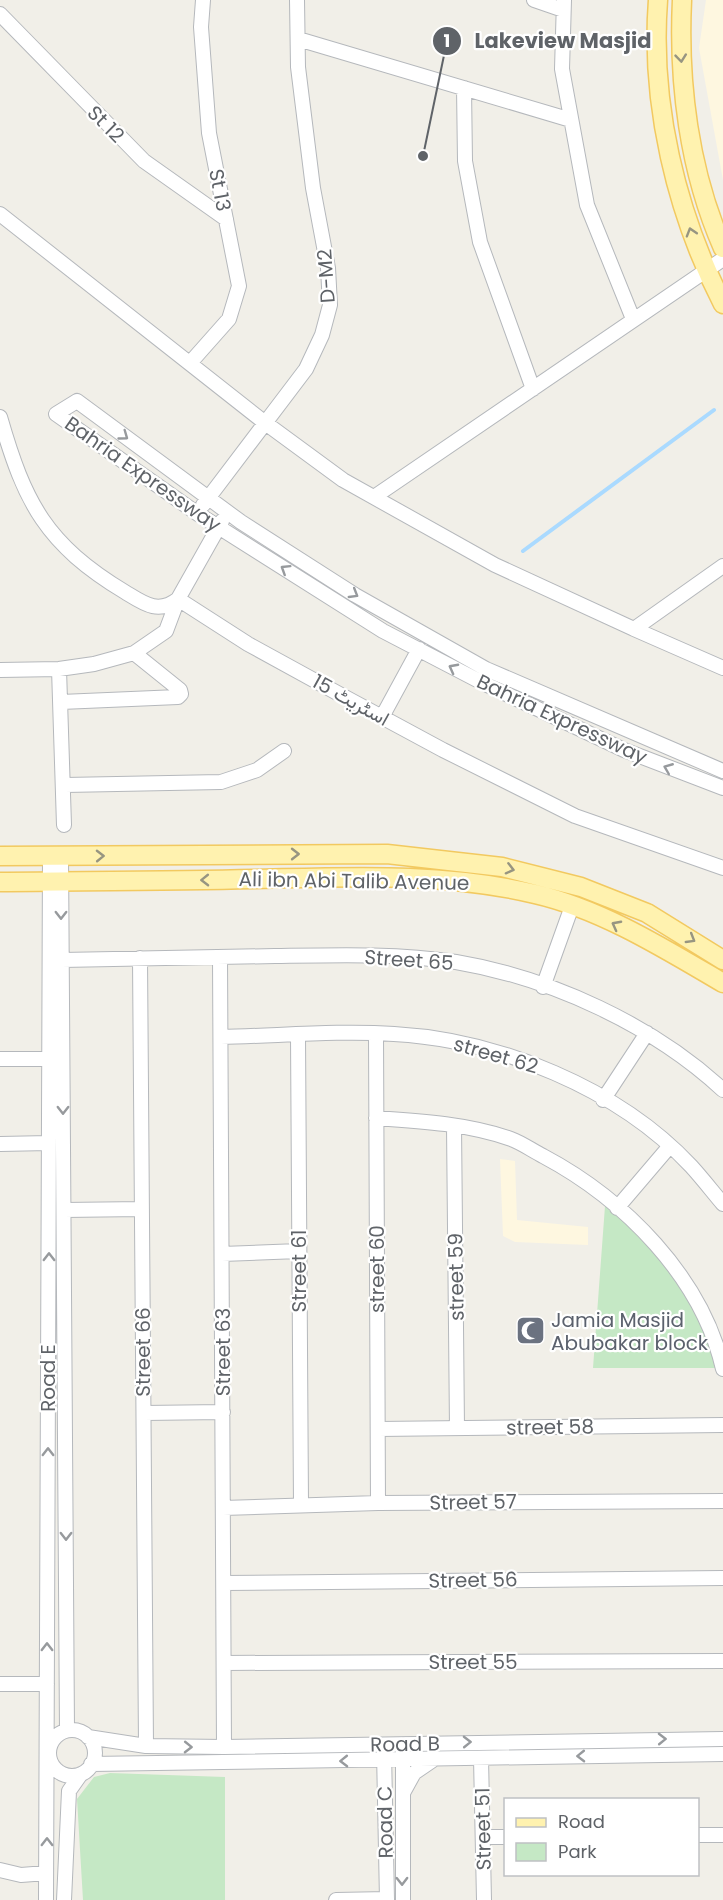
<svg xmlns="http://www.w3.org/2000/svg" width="723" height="1900" font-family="Poppins,Vazirmatn,sans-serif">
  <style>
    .commercial { fill: #fef7e0 }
    .park { fill: #c5e8c5 }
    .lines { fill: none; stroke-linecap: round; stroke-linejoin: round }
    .stream { stroke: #aadaff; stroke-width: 4 }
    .minor-casing { stroke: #b5b8bc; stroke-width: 16 }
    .major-casing { stroke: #f2c960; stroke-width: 21 }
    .minor { stroke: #fff; stroke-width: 14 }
    .major { stroke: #fff2af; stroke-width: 18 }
    .oneway { stroke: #979581 }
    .oneway2 { stroke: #979a9d }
    .labels { text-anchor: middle; stroke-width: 4.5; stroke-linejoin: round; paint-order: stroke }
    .street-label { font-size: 20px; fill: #5f6368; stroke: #fff }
    .worship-label { font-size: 20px; fill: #5b616d; stroke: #fff; text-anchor: start }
    .leader { fill: none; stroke: #5f6368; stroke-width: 2 }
    .callout-dot { fill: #5f6368; stroke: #fff; stroke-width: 2 }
    .mark-label { font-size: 18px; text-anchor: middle; font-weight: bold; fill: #fff }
    .callout-label { font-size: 21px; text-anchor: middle; font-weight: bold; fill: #5f6368; stroke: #fff; stroke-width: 4.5; stroke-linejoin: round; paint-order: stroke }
  </style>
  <rect width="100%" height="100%" fill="#f1efe8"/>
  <path class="commercial" d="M 706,0 L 723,0 L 723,180 L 699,48 Z
    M 500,1159 L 515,1161 L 517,1220 L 588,1227 L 588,1245 L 515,1242 L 503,1236 Z"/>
  <path class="park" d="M 605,1206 L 638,1227 L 707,1325 L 716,1368 L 593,1368 Z
    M 110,1773 L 225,1777 L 225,1900 L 83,1900 L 77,1799 L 94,1777 Z"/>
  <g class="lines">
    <path class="stream" d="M 523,551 L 714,410"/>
    <defs>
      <path id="minor" d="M 534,0 L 563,10
        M 564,0 L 562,69 L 587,205 L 633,319
        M 0,14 L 144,161 L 226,219
        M 298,39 L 571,120
        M 464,88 L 465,161 L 480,242 L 533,389
        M 0,214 L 264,422 L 343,480 L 495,565 L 634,629
        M 190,363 L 229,319 L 239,286 L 209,133 L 201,27 L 203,0
        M 0,417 C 25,504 46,544 125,592 C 143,603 158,615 178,599 L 222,521
        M 374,497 L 723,259
        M 203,505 L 306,369 L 322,335 L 330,305 L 328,268 L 313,188 L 298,67 L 297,0
        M 723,566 L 634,629 L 723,668
        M 59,669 L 64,825
        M 0,670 L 59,669 L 94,664 L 134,653 L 166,631 L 178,599 L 248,644 L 341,695 L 443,750 L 575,816 L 723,868
        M 61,702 L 178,697 L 181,694 L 180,690 L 134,653
        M 382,717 L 419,649
        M 723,771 L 486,669 L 355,595 L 241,522 L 77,401 L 56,414 L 198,514 L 383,631 L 481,682 L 624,750 L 723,788
        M 65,785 L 221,782 L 257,770 L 284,751
        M 61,856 L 67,1730
        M 220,957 L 224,1747
        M 140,958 L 146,1746
        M 62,960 C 133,958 204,957 275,956 C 335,955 397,953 456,962 C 551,978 653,1025 723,1090
        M 543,987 L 572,906
        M 376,1034 L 378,1503
        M 298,1036 L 301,1505
        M 221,1037 C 277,1036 339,1030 394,1034 C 499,1040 618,1088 691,1166 C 702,1178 712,1191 723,1204
        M 0,1059 L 49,1059
        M 603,1100 L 647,1033
        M 376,1118 C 421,1121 469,1124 511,1139 C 522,1143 533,1151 543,1156 C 624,1199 702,1277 723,1369
        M 454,1126 L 457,1428
        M 0,1144 L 49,1143
        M 617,1208 L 669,1147
        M 64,1210 L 142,1209
        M 222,1254 L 299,1251
        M 144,1413 L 223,1412
        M 378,1429 L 723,1425
        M 223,1508 L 378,1503 L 723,1501
        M 224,1583 L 723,1578
        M 224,1663 L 723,1661
        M 0,1684 L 47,1684
        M49 1753a23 23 0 1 1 46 0a23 23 0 1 1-46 0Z
        M 88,1737 L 146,1746 L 224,1747 L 723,1739
        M 403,1751 L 403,1900
        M 384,1752 L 387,1900
        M 481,1758 L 484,1900
        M 91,1764 L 723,1754
        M 404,1791 L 414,1773 L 433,1760
        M 698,1835 L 723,1835
        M 483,1837 L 506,1837
        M 0,1870 L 21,1875 L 46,1873
        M 46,1900 L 50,856
        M 64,1900 L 69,1791 L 81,1774
        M 336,1900 L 387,1899"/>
      <path id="major" d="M 658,0 C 650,103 676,213 723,304
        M 682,0 C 678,83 689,171 723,248
        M 0,856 L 387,854 L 502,867 L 581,887 L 647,913 L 723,960
        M 0,882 C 85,881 170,881 254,879 C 348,877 444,872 535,894 C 601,909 665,949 723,983"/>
    </defs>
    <use href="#minor" class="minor-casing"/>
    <use href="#major" class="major-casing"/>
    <use href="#minor" class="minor"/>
    <use href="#major" class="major"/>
  </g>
  <defs><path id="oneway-chevron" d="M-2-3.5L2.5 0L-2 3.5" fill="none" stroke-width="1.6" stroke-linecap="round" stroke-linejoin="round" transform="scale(1.5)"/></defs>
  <g class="oneway">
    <use href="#oneway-chevron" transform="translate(681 58) rotate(84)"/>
    <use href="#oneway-chevron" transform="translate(691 232) rotate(-107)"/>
    <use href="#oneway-chevron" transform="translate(295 854)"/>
    <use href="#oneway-chevron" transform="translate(100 856) rotate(-1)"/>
    <use href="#oneway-chevron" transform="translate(510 869) rotate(14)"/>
    <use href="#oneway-chevron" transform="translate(205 880) rotate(179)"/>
    <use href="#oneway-chevron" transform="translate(616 925) rotate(-152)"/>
    <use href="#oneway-chevron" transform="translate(691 939) rotate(31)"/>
  </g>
  <g class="oneway2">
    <use href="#oneway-chevron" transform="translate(124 436) rotate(36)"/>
    <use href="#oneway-chevron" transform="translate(285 569) rotate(-148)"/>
    <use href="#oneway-chevron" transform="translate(354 594) rotate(31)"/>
    <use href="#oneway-chevron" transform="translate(453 668) rotate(-152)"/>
    <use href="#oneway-chevron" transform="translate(668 768) rotate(-158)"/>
    <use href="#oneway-chevron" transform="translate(61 915) rotate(90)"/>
    <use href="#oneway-chevron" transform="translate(63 1110) rotate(90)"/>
    <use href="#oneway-chevron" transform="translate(49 1257) rotate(-90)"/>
    <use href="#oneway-chevron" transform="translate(48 1452) rotate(-90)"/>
    <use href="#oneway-chevron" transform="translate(66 1536) rotate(90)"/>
    <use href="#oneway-chevron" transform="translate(47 1647) rotate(-90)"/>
    <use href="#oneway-chevron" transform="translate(662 1739) rotate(-1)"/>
    <use href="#oneway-chevron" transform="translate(467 1742) rotate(-1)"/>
    <use href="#oneway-chevron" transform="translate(188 1747) rotate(1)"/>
    <use href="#oneway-chevron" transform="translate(581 1756) rotate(179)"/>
    <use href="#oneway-chevron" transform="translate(344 1761) rotate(179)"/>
    <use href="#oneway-chevron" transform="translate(47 1842) rotate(-90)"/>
    <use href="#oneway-chevron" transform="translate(402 1881) rotate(89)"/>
  </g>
  <defs>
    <symbol id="mosque-square" viewBox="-11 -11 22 22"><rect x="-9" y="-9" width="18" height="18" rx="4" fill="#6b7280" stroke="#fff"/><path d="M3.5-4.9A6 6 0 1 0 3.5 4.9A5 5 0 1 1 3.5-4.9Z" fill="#fff"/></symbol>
  </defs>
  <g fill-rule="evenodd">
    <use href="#mosque-square" x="514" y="1314" width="33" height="33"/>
  </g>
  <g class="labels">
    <g class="street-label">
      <text transform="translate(106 124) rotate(45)" y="7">St 12</text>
      <text transform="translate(220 190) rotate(79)" y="7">St 13</text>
      <text transform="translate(326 276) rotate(-94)" y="7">D-M2</text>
      <text transform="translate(143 474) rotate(35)" y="7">Bahria Expressway</text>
      <text transform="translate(351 700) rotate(29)" y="7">اسٹریٹ 15</text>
      <text transform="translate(562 719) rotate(25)" y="7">Bahria Expressway</text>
      <text transform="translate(354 881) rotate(1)" y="7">Ali ibn Abi Talib Avenue</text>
      <text transform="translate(409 960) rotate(4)" y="7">Street 65</text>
      <text transform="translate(496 1055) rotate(16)" y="7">street 62</text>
      <text transform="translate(377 1269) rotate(-90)" y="7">street 60</text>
      <text transform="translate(299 1271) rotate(-90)" y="7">Street 61</text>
      <text transform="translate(456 1277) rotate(-91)" y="7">street 59</text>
      <text transform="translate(143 1352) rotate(-90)" y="7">Street 66</text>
      <text transform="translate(223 1352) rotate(-90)" y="7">Street 63</text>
      <text transform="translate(48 1378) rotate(-90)" y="7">Road E</text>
      <text transform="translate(550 1427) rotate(-1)" y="7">street 58</text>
      <text transform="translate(473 1502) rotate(-1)" y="7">Street 57</text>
      <text transform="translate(473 1580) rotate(-1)" y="7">Street 56</text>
      <text x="473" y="1669">Street 55</text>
      <text transform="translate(405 1744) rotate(-1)" y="7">Road B</text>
      <text transform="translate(385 1822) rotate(-91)" y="7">Road C</text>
      <text transform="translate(483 1829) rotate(-91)" y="7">Street 51</text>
    </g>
    <g class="worship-label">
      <text x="551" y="1327">Jamia Masjid<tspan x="551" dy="23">Abubakar block</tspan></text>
    </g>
  </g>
  <path class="leader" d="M423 156L447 41"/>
  <g class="callout-dot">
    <circle cx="423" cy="156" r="6"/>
    <circle cx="447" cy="41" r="15"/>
  </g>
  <g class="mark-label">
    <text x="447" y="47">1</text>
  </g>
  <g class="callout-label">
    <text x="563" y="48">Lakeview Masjid</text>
  </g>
  <rect x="504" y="1798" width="195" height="78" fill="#ffffff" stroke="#bfc1c3" stroke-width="1.5"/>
  <rect x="516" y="1818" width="30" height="9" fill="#fff2af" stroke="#bfc1c3" stroke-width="1.5"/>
  <text x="558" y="1828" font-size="18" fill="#5f6368">Road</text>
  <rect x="516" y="1843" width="30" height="18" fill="#c5e8c5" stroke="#bfc1c3" stroke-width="1.5"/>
  <text x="558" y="1858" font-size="18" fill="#5f6368">Park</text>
</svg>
